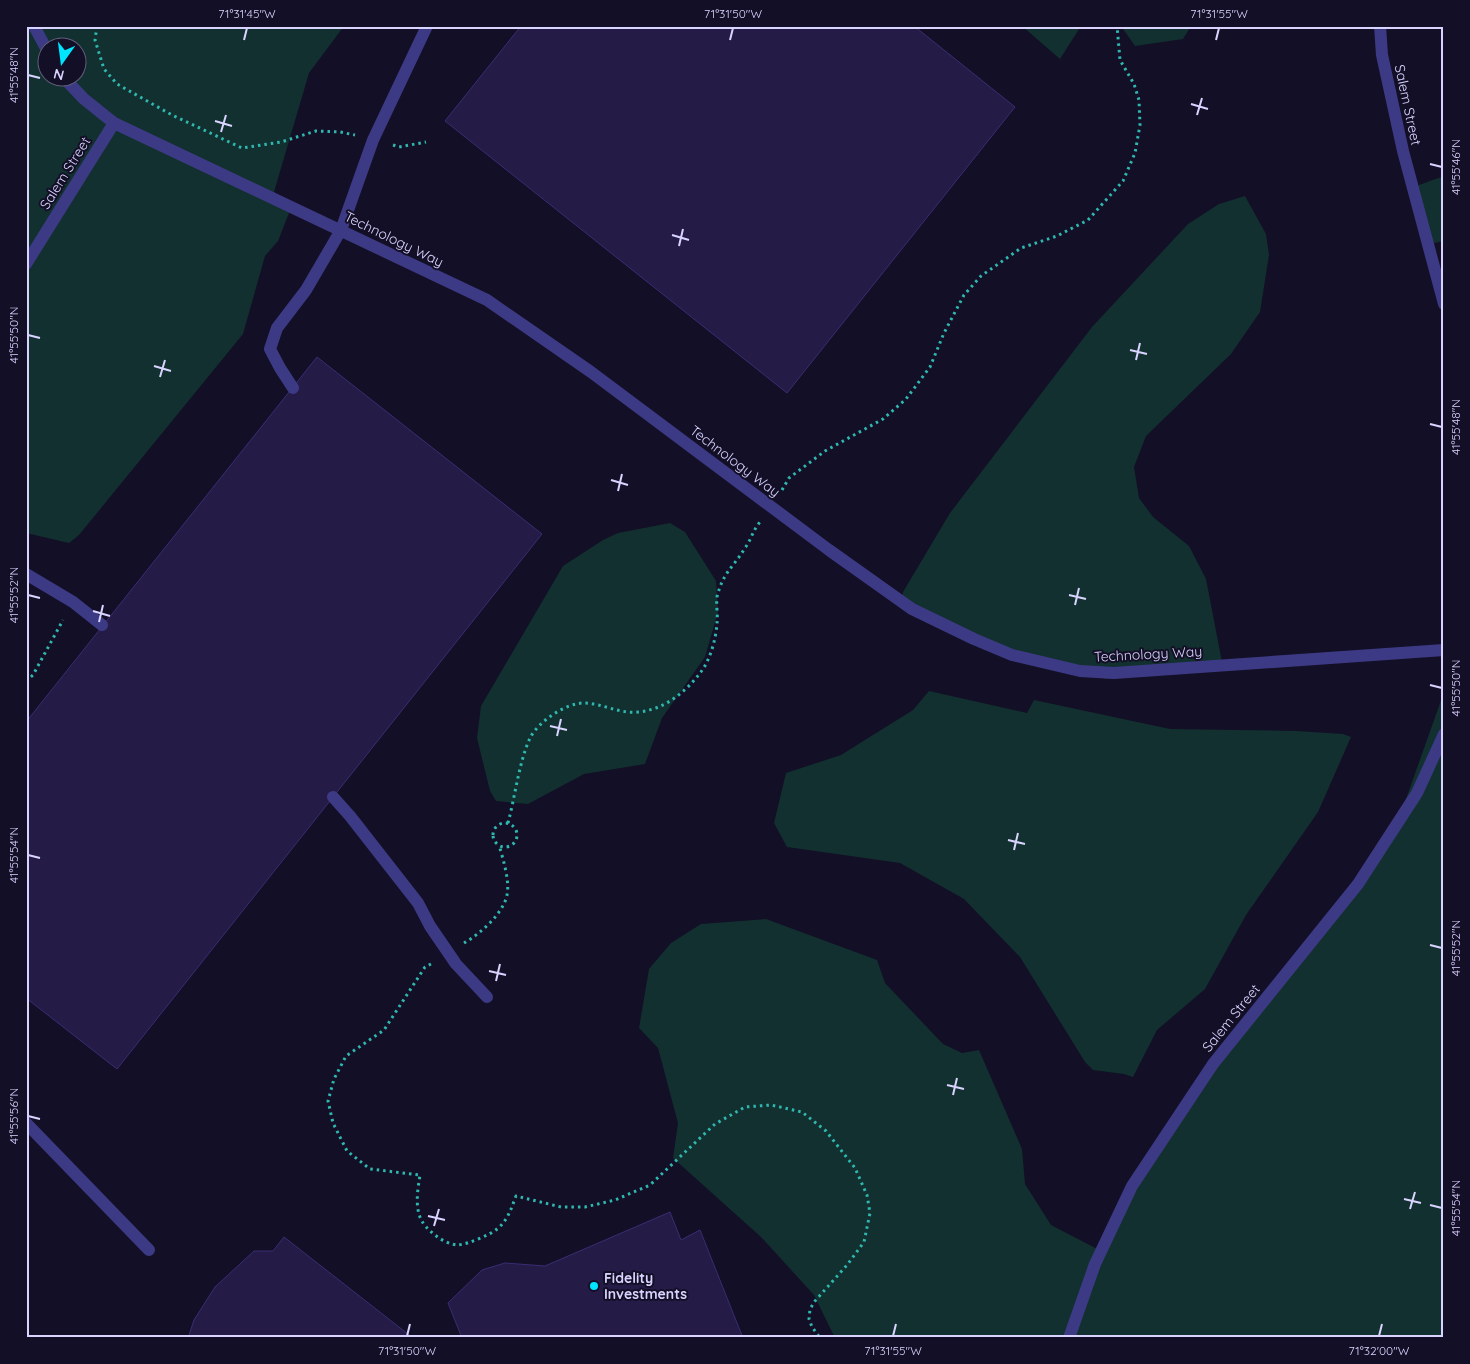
<svg xmlns="http://www.w3.org/2000/svg" width="1470" height="1364" font-family="Quicksand,sans-serif">
  <style>
    .green { fill: #12302f; fill-rule: evenodd }
    .building { fill: #241b47; stroke: #3b2d73 }
    .lines { fill: none; stroke-linecap: round; stroke-linejoin: round }
    .path { stroke: #2fb8b0; stroke-width: 3; stroke-dasharray: 2.5 4; stroke-linecap: butt }
    .lane { stroke: #3d3a85; stroke-width: 12 }
    .street { stroke: #3d3a85; stroke-width: 12 }
    .ticks { fill: none; stroke: #d9d4ff; stroke-width: 2 }
    .poi-dot { fill: #00e5ff; stroke: #130f26; stroke-width: 2 }
    .labels { text-anchor: middle; stroke-width: 4; stroke-linejoin: round; paint-order: stroke }
    .street-label { font-size: 14px; fill: #d9d4ff; stroke: #130f26 }
    .poi-label { font-size: 14px; font-weight: bold; fill: #d9d4ff; stroke: #130f26; text-anchor: start }
    .neatline { fill: none; stroke: #d9d4ff; stroke-width: 2 }
    .ticks-label { font-size: 12px; text-anchor: middle; fill: #d9d4ff }
  </style>
  <rect width="100%" height="100%" fill="#130f26"/>
  <path class="green" d="M 26,26 L 344,26 L 309,73 L 274,192 L 291,208 L 278,241 L 265,256 L 243,334 L 79,535 L 69,543 L 26,533 ZM 48,48 L 78,48 L 78,78 L 48,78 Z
    M 1022,26 L 1081,26 L 1060,59 Z
    M 1121,26 L 1191,26 L 1183,39 L 1135,46 Z
    M 1444,176 L 1444,241 L 1429,244 L 1412,190 L 1419,185 Z
    M 1245,196 L 1266,234 L 1269,255 L 1260,312 L 1231,354 L 1146,436 L 1134,467 L 1139,498 L 1153,517 L 1189,546 L 1206,579 L 1222,662 L 1106,679 L 966,641 L 902,600 L 903,592 L 950,513 L 1092,327 L 1188,224 L 1219,204 Z
    M 670,523 L 685,532 L 716,581 L 718,612 L 705,657 L 662,718 L 645,764 L 584,774 L 528,804 L 496,801 L 490,791 L 477,738 L 481,706 L 563,566 L 603,540 L 618,533 Z
    M 929,691 L 1027,713 L 1034,700 L 1170,729 L 1296,731 L 1343,734 L 1351,737 L 1318,812 L 1246,915 L 1205,989 L 1157,1030 L 1133,1077 L 1124,1074 L 1093,1070 L 1085,1062 L 1020,957 L 964,899 L 900,863 L 787,847 L 774,823 L 786,773 L 841,755 L 913,710 Z
    M 1444,692 L 1444,1338 L 835,1338 L 814,1295 L 761,1237 L 673,1158 L 678,1123 L 658,1048 L 639,1028 L 649,969 L 671,943 L 701,924 L 766,919 L 877,960 L 885,983 L 943,1044 L 962,1053 L 979,1050 L 1022,1149 L 1025,1184 L 1051,1225 L 1103,1252 L 1172,1119 L 1395,830 Z"/>
  <path class="building" d="M 521,26 L 914,26 L 1015,107 L 787,393 L 445,121 Z
    M 317,357 L 542,534 L 117,1069 L 26,998 L 26,722 Z
    M 670,1212 L 681,1240 L 700,1230 L 743,1338 L 462,1338 L 448,1303 L 482,1270 L 505,1263 L 545,1266 Z
    M 284,1237 L 413,1338 L 188,1338 L 194,1320 L 215,1287 L 254,1251 L 273,1251 Z"/>
  <g class="lines">
    <path class="path" d="M 97,26 L 95,40 L 104,69 L 117,84 L 172,115 L 242,148 L 281,142 L 316,131 L 340,132 L 355,135
      M 393,145 L 399,147 L 426,142
      M 782,490 L 789,478 L 825,451 L 883,419 L 906,399 L 930,367 L 944,333 L 964,295 L 981,276 L 1021,248 L 1057,236 L 1088,220 L 1123,181 L 1135,153 L 1140,125 L 1139,100 L 1134,84 L 1120,60 L 1117,26
      M 26,681 L 33,675 L 63,620
      M 508,823 C 515,797 519,762 530,738 C 538,722 566,702 586,703 C 603,704 620,714 638,712 C 663,710 685,693 700,673 C 710,661 716,639 717,623 C 718,615 716,605 717,597 C 723,572 733,568 745,548 C 751,540 753,530 760,522
      M493 835a12 12 0 1 1 24 0a12 12 0 1 1-24 0Z
      M 464,943 C 480,934 503,914 507,895 C 510,881 503,859 499,845
      M 431,964 L 425,967 L 384,1030 L 346,1056 L 334,1079 L 328,1101 L 333,1123 L 347,1151 L 370,1169 L 420,1175 C 418,1188 415,1204 420,1217 C 424,1229 445,1245 458,1245 C 468,1244 490,1235 497,1229 C 508,1220 511,1209 516,1196 L 561,1207 L 585,1207 L 615,1200 L 650,1185 L 715,1124 L 745,1107 L 771,1105 L 802,1112 L 826,1131 L 855,1168 L 867,1195 L 870,1213 L 864,1242 L 847,1265 L 815,1301 L 810,1309 L 809,1319 L 812,1327 L 820,1338"/>
    <path class="lane" d="M 293,388 L 280,368 L 270,349 L 277,328 L 306,290 L 341,230 L 373,140 L 427,26
      M 26,574 L 73,602 L 102,625
      M 333,797 L 350,816 L 418,903 L 430,926 L 456,964 L 487,997"/>
    <path class="street" d="M 34,26 L 48,52
      M 1380,26 L 1382,55 L 1403,151 L 1444,304
      M 64,78 L 84,99 L 114,123 L 487,300 L 591,372 L 829,550 L 912,609 L 974,639 L 1012,655 L 1080,671 L 1114,673 L 1444,650
      M 26,264 L 114,123
      M 26,1123 L 149,1250
      M 1069,1338 L 1095,1264 L 1132,1186 L 1213,1064 L 1358,884 L 1417,793 L 1444,734"/>
  </g>
  <path class="ticks" d="M 244,40 L 247,28M 730,40 L 733,28M 1216,40 L 1219,28M 28,75 L 40,78M 1191,104 L 1208,109M 1197,115 L 1202,98M 215,121 L 232,126M 221,132 L 226,115M 1430,164 L 1442,167M 672,235 L 689,240M 679,246 L 683,229M 28,335 L 40,338M 1130,350 L 1147,354M 1136,360 L 1140,343M 154,366 L 171,371M 160,377 L 165,360M 1430,424 L 1442,427M 611,480 L 628,485M 618,491 L 622,474M 28,595 L 40,598M 1069,595 L 1086,599M 1075,605 L 1079,588M 93,611 L 110,616M 99,622 L 103,605M 1430,685 L 1442,688M 550,726 L 567,730M 557,736 L 561,719M 1008,840 L 1025,844M 1014,850 L 1018,833M 28,855 L 40,858M 1430,945 L 1442,948M 489,971 L 506,975M 496,981 L 500,964M 947,1085 L 964,1089M 953,1095 L 957,1078M 28,1116 L 40,1119M 1404,1199 L 1421,1203M 1430,1205 L 1442,1208M 1410,1209 L 1415,1192M 428,1216 L 445,1220M 434,1226 L 439,1209M 407,1336 L 410,1324M 893,1336 L 896,1324M 1379,1336 L 1382,1324"/>
  <circle class="poi-dot" cx="594" cy="1286" r="5"/>
  <g class="labels">
    <g class="street-label">
      <text transform="translate(1408 105) rotate(78)" y="5">Salem Street</text>
      <text transform="translate(65 173) rotate(-58)" y="5">Salem Street</text>
      <text transform="translate(394 239) rotate(26)" y="5">Technology Way</text>
      <text transform="translate(735 461) rotate(37)" y="5">Technology Way</text>
      <text transform="translate(1148 654) rotate(-3)" y="5">Technology Way</text>
      <text transform="translate(1231 1018) rotate(-51)" y="5">Salem Street</text>
    </g>
    <g class="poi-label">
      <text x="604" y="1283">Fidelity<tspan x="604" dy="16">Investments</tspan></text>
    </g>
  </g>
  <rect width="1470" height="1364" fill="none" stroke="#130f26" stroke-width="55"/>
  <g transform="translate(62 62) rotate(194)"><circle r="24" fill="#130f26" stroke="#625e7d"/>
  <path d="M0-4L9 19L0 12L-9 19Z" fill="#00e5ff"/>
  <text y="-8" font-size="14" font-weight="bold" text-anchor="middle" fill="#d9d4ff">N</text>
  </g>
  <rect x="28" y="28" width="1414" height="1308" class="neatline"/>
  <g class="ticks-label">
    <text x="247" y="18">71°31'45"W</text>
    <text x="733" y="18">71°31'50"W</text>
    <text x="1219" y="18">71°31'55"W</text>
    <text transform="translate(14 75) rotate(-90)" y="4">41°55'48"N</text>
    <text transform="translate(1456 167) rotate(-90)" y="4">41°55'46"N</text>
    <text transform="translate(14 335) rotate(-90)" y="4">41°55'50"N</text>
    <text transform="translate(1456 427) rotate(-90)" y="4">41°55'48"N</text>
    <text transform="translate(14 595) rotate(-90)" y="4">41°55'52"N</text>
    <text transform="translate(1456 688) rotate(-90)" y="4">41°55'50"N</text>
    <text transform="translate(14 855) rotate(-90)" y="4">41°55'54"N</text>
    <text transform="translate(1456 948) rotate(-90)" y="4">41°55'52"N</text>
    <text transform="translate(14 1116) rotate(-90)" y="4">41°55'56"N</text>
    <text transform="translate(1456 1208) rotate(-90)" y="4">41°55'54"N</text>
    <text x="407" y="1355">71°31'50"W</text>
    <text x="893" y="1355">71°31'55"W</text>
    <text x="1379" y="1355">71°32'00"W</text>
  </g>
</svg>
